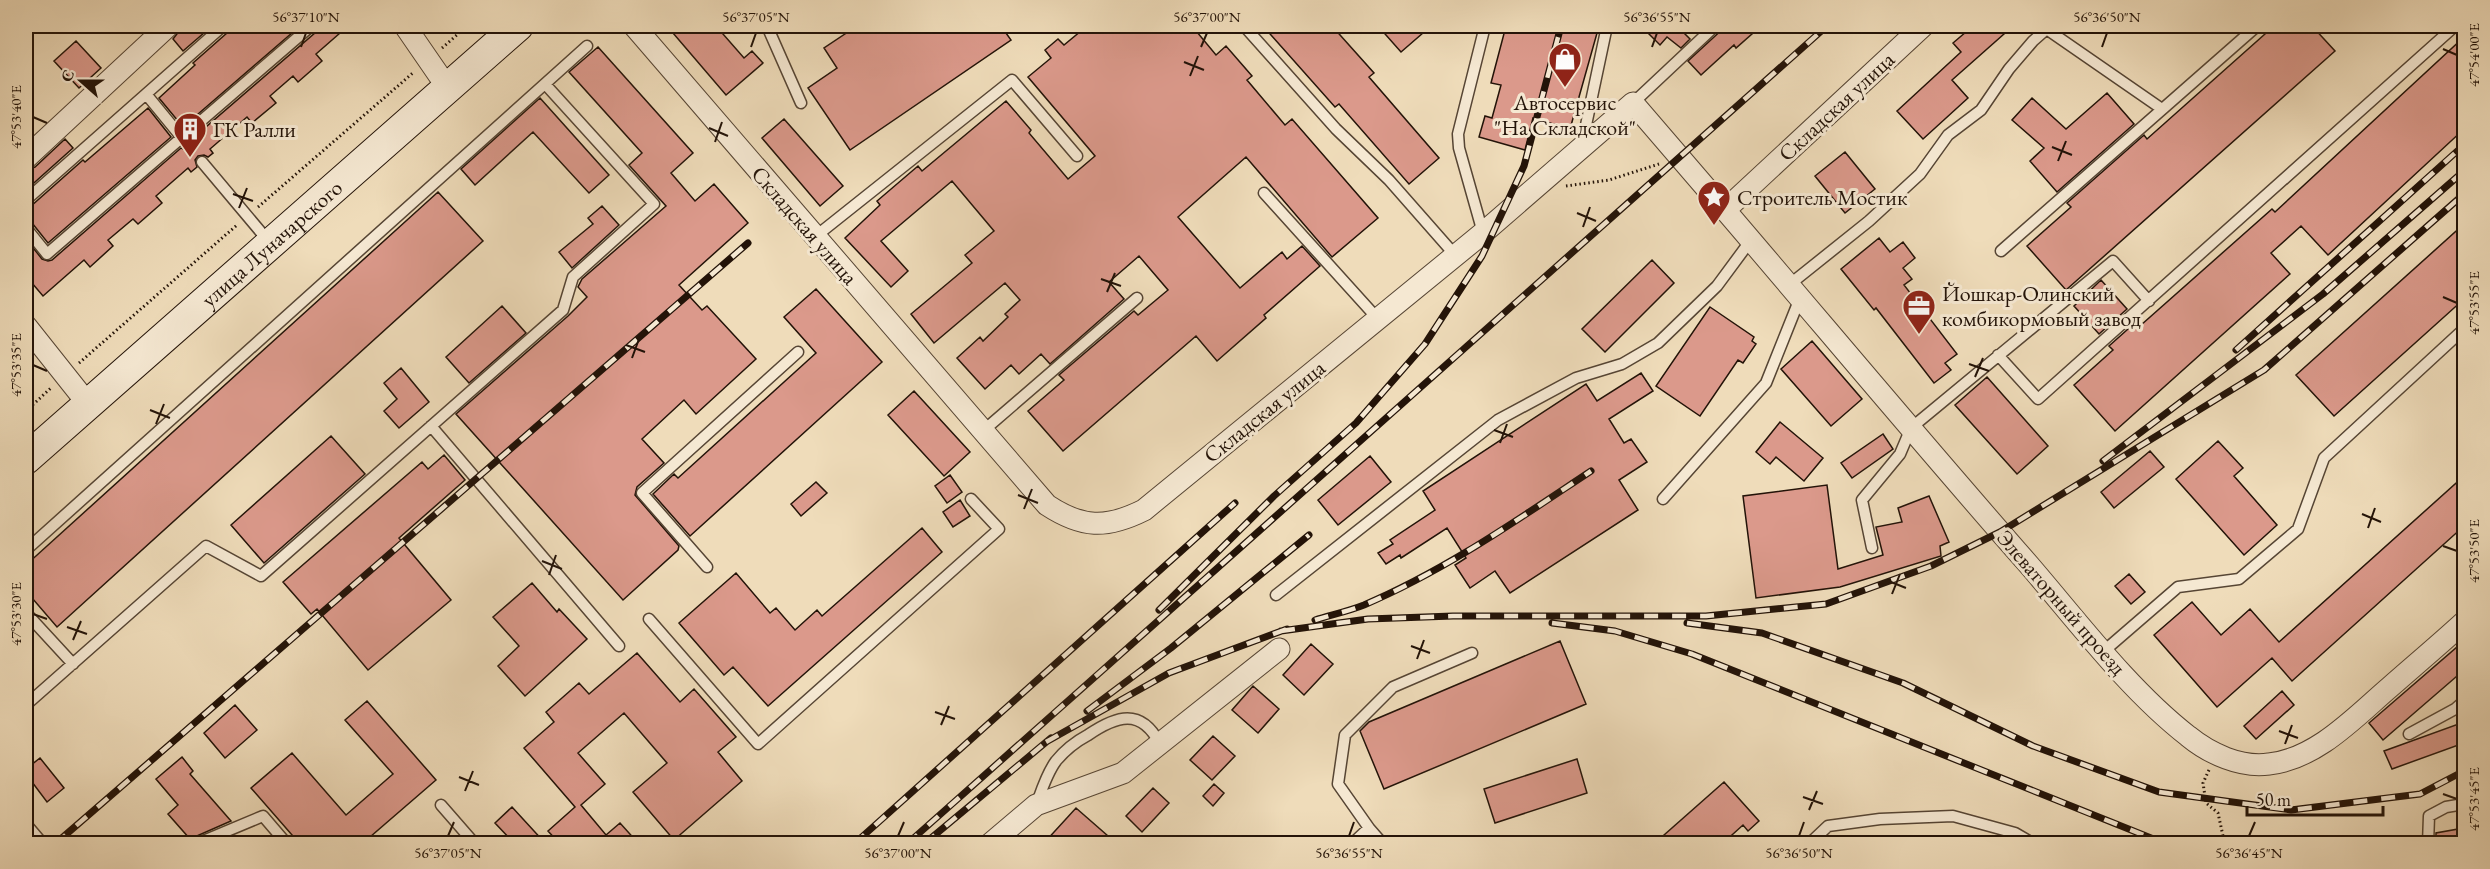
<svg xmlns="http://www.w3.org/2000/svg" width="2490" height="869" font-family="'EB Garamond',serif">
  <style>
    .building { fill: #db998b; stroke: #231308; stroke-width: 1.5 }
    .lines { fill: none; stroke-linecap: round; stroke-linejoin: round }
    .lane-casing { stroke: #564534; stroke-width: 13 }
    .street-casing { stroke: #564534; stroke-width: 23 }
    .secondary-casing { stroke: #231308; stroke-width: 32 }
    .path { stroke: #231308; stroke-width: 3; stroke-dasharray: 1.5 3; stroke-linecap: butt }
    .lane { stroke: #f5e8d2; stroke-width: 10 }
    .street { stroke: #f5e8d2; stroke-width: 21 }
    .secondary { stroke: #f5e8d2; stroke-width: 30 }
    .rail-casing { stroke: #231308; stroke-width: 7 }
    .rail { stroke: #f5e8d2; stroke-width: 4.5; stroke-dasharray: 14; stroke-linecap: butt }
    .ticks { fill: none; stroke: #231308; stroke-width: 2 }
    .labels { text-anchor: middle; stroke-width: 6; stroke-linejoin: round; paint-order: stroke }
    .poi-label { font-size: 22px; fill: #231308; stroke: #f5e8d2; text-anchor: start }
    .street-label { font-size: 22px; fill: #231308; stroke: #f5e8d2 }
    .neatline { fill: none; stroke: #231308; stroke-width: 2 }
    .ticks-label { font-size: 15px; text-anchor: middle; fill: #231308 }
  </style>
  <rect width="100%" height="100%" fill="#efdcba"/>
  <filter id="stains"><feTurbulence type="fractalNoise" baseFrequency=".00333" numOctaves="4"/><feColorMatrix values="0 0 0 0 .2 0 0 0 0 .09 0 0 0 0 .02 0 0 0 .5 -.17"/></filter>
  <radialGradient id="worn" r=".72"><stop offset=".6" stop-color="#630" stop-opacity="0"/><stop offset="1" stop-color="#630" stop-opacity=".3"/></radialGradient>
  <path class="building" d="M 180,26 L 212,26 L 183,51 L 173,39 L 180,30 Z
    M 230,26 L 300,26 L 183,127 L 159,98 L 195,65 L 193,63 L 228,32 Z
    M 318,26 L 348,26 L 316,54 L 322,61 L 298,82 L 293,76 L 270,96 L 276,103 L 252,123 L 247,117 L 210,149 L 213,153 L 208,157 L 204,155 L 198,156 L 195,160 L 197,167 L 191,172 L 188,168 L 156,196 L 162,203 L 138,224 L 133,219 L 108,240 L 113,246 L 90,267 L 84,260 L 43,296 L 26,276 L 26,239 L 42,259 L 48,261 L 52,260 L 181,148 L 188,151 L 192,149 L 194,143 L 192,139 L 316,32 Z
    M 667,26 L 716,26 L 744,58 L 752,51 L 763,63 L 726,95 Z
    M 857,26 L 1001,26 L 1011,40 L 850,150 L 808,88 L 837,68 L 824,48 Z
    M 1087,26 L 1192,26 L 1216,55 L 1226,46 L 1252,76 L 1247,80 L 1285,125 L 1292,119 L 1378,218 L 1332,257 L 1246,157 L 1178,217 L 1240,288 L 1282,252 L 1287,259 L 1302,246 L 1320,266 L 1264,315 L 1266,318 L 1217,361 L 1196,336 L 1063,451 L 1028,411 L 1064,380 L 1059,375 L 1134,311 L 1138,315 L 1168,290 L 1139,256 L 1109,282 L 1124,299 L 1050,364 L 1041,354 L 1019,374 L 1011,365 L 985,389 L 957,358 L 980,337 L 983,341 L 1008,317 L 1005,314 L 1020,300 L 1005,283 L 934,343 L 911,314 L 972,263 L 965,255 L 994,231 L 952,181 L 881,241 L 908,271 L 891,287 L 845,238 L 880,205 L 877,201 L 918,166 L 922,171 L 1006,101 L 1031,130 L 1029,133 L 1068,179 L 1095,156 L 1028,77 L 1051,58 L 1045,50 L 1058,39 L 1064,45 Z
    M 1263,26 L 1332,26 L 1374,73 L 1369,77 L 1439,158 L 1409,184 L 1339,104 L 1335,107 Z
    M 1378,26 L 1431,26 L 1401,52 Z
    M 1506,26 L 1599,26 L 1570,129 L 1533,118 L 1525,150 L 1479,137 L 1485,116 L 1492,118 L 1501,85 L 1491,83 Z
    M 1641,26 L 1677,26 L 1690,39 L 1681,48 L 1667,37 L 1660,45 Z
    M 1726,26 L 1761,26 L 1736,48 L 1734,45 L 1701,75 L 1688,61 Z
    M 1973,26 L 2013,26 L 1952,80 L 1968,98 L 1923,139 L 1897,111 L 1961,52 L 1953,43 Z
    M 2274,26 L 2312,26 L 2335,51 L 2066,290 L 2027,246 L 2071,207 L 2067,203 L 2144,135 L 2147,139 Z
    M 2464,37 L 2464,129 L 2328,255 L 2301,226 L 2271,253 L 2290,274 L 2115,431 L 2074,385 L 2113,350 L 2109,346 L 2137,321 L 2141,325 L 2272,209 L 2275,212 Z
    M 76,41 L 101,68 L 79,88 L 54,61 Z
    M 598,47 L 693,153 L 671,173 L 695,201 L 714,184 L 748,223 L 679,285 L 702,310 L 707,306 L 756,359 L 696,414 L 684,400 L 642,439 L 664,463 L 637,487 L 635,495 L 679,546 L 678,550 L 623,600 L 456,414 L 568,316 L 587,297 L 578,287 L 582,279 L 666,206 L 629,165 L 642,153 L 569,72 Z
    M 2107,93 L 2134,124 L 2057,192 L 2030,161 L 2044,148 L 2012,120 L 2032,98 L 2066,129 Z
    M 540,98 L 609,175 L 589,193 L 533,132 L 475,185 L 461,169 Z
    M 148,108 L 171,137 L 48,243 L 32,223 L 26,221 L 26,207 L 31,206 L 83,160 L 85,162 Z
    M 784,119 L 843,186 L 820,206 L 762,138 Z
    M 65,139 L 73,148 L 26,190 L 26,170 L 35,167 Z
    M 1845,152 L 1875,189 L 1845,213 L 1815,176 Z
    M 438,192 L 483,241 L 57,627 L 26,591 L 26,565 Z
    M 602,206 L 619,225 L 572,268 L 559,252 L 593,224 L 588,218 Z
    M 2464,224 L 2464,299 L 2334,416 L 2296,375 Z
    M 1879,238 L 1890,252 L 1903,242 L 1915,258 L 1903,268 L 1912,279 L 1904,285 L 1957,354 L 1945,363 L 1951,370 L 1934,383 L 1876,308 L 1874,310 L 1841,269 Z
    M 1652,260 L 1674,283 L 1605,352 L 1582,329 Z
    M 2101,280 L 2127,309 L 2099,334 L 2074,306 Z
    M 816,289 L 882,362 L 690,536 L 653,494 L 674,474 L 678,478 L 816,353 L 784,317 Z
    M 502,306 L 526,333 L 469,383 L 446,357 Z
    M 1710,307 L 1754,337 L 1752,341 L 1756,344 L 1743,363 L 1738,360 L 1700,416 L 1656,386 Z
    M 1812,341 L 1862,399 L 1831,426 L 1781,369 Z
    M 401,368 L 429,402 L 399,428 L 384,411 L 397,399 L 384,383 Z
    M 1641,373 L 1653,391 L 1609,419 L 1624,443 L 1631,439 L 1647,462 L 1619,480 L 1638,510 L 1510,593 L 1495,571 L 1470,588 L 1455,565 L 1466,558 L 1447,528 L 1401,558 L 1400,555 L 1386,564 L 1378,553 L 1393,544 L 1390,540 L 1435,510 L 1423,491 L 1586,384 L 1597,401 Z
    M 1987,377 L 2048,446 L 2017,474 L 1955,405 Z
    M 914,391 L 970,452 L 944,476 L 888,415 Z
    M 1780,422 L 1823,458 L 1804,481 L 1776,457 L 1770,464 L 1756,452 Z
    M 1883,434 L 1893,449 L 1852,478 L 1841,463 Z
    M 331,436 L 365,474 L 264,563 L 231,525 Z
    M 2218,441 L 2243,468 L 2234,476 L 2277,525 L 2244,555 L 2176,479 Z
    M 2150,451 L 2164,467 L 2114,508 L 2101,492 Z
    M 444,455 L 465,480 L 399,538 L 451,600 L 368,670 L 317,609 L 311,614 L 283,582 L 422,462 L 428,469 Z
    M 1370,456 L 1391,482 L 1338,525 L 1318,500 Z
    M 950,475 L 962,492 L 947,503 L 935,486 Z
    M 2464,476 L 2464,526 L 2292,681 L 2272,658 L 2217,707 L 2154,635 L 2192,602 L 2221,635 L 2250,609 L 2279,642 Z
    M 816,482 L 827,493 L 801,516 L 791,504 Z
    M 1827,485 L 1838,569 L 1883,555 L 1876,527 L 1902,522 L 1898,508 L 1929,496 L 1949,542 L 1940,546 L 1941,556 L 1840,587 L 1756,598 L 1743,496 Z
    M 960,500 L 970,516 L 953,527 L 943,512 Z
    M 922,528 L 942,552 L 768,706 L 733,667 L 724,675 L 679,623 L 736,573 L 770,613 L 776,608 L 795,630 L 817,610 L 822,616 Z
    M 2129,574 L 2145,592 L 2131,604 L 2115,586 Z
    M 532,583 L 557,612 L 559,609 L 587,639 L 525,696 L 498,666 L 519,646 L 493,617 Z
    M 1560,641 L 1586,704 L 1384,789 L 1360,731 L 1369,722 Z
    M 2464,641 L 2464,670 L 2383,740 L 2369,723 Z
    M 1311,644 L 1333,664 L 1304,695 L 1283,675 Z
    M 637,653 L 680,702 L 694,689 L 736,737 L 718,752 L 742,781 L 674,840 L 633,792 L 667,763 L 624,713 L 578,753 L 605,784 L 581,805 L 606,835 L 620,823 L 638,843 L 559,843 L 548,831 L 575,807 L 524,748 L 554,722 L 546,712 L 579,683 L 589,694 Z
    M 1253,686 L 1279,709 L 1258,733 L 1232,710 Z
    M 2282,691 L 2294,705 L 2256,739 L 2244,726 Z
    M 367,701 L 436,780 L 363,843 L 299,843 L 251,788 L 292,753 L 346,815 L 393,774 L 345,720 Z
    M 235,705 L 257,730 L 225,758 L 204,733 Z
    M 2464,722 L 2464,743 L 2392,769 L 2384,751 Z
    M 1213,736 L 1235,756 L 1212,780 L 1190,760 Z
    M 182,757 L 193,771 L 190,774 L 231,821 L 190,839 L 168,814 L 178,805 L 156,779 Z
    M 40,758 L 64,788 L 47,802 L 26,774 L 26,769 Z
    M 1577,759 L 1587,793 L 1495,823 L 1484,789 Z
    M 1724,782 L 1759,821 L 1748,831 L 1743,825 L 1723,843 L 1655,843 Z
    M 1214,784 L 1224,793 L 1213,806 L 1203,796 Z
    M 1153,788 L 1169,803 L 1142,832 L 1126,816 Z
    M 512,807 L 545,843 L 514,843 L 495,823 Z
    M 1076,808 L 1116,843 L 1044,843 Z
    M 2464,828 L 2464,843 L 2436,843 L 2436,833 Z"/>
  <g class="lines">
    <defs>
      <path id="lane" d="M 767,26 L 801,103
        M 1244,26 L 1336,129 L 1389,180 L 1455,255
        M 2042,26 L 2162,109
        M 146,94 L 187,144
        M 1633,103 L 1715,26
        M 1582,144 L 1607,26
        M 202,162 L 270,243
        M 1264,193 L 1377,318
        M 26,200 L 223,26
        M 26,228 L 47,254 L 311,26
        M 1483,233 L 1459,148 L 1458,134 L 1485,26
        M 816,236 L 1012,80 L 1077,156
        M 2001,251 L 2257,26
        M 1789,285 L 1869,221 L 1920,174 L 1948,135 L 1981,110 L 2009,69 L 2033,41 L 2050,26
        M 1998,355 L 2038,399 L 2455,26
        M 431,426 L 619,646
        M 983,431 L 1137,298
        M 1663,499 L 1766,383 L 1800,298
        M 1872,548 L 1862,500 L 1900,454 L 1911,428 L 2113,261 L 2149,301
        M 26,550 L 587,46
        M 707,567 L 642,493 L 798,352
        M 1276,595 L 1498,420 L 1576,378 L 1622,364 L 1658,343 L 1717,286 L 1751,240
        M 26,613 L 73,664
        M 649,619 L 758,744 L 999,529 L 971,499
        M 2104,651 L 2178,587 L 2239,579 L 2298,529 L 2324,458 L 2464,329
        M 26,705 L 206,546 L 261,576 L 563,310 L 573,277 L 654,204 L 545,84
        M 2409,734 L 2455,709 L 2464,701
        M 1037,803 C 1042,789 1047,773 1056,761 C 1065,750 1075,742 1088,735 C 1116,716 1141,707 1160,744
        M 441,805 L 475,844
        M 26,824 L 43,844
        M 1369,828 L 1338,784 L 1345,735 L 1393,687 L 1472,653
        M 196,844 L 263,816 L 287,844
        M 1352,844 L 1369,828 L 1383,844
        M 1809,844 L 1828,826 L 1880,819 L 1953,816 L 2015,833 L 2034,844
        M 2428,844 L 2429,816 L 2446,807 L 2464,804"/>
      <path id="street" d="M 405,26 L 447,87
        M 634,26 L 1047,505 C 1082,528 1106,529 1144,510 L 1483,233 L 1633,103 L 1725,210 L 1923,26
        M 26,158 L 168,26
        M 1725,210 C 1826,328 1926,448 2029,565 C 2078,622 2129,690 2188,736 C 2210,754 2241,768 2269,764 C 2317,759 2356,716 2390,687 C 2415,665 2440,644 2464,622
        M 26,326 L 88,404
        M 990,844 L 1036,805 L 1123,773 L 1279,649"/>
      <g id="secondary">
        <path id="s1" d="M 26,459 L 518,26"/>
      </g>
    </defs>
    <use href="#lane" class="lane-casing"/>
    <use href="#street" class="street-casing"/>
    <use href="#secondary" class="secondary-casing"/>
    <path class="path" d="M 442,48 L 467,26
      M 1566,186 L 1609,180 L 1659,164
      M 258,207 L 414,72
      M 79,363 L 237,225
      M 26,411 L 52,387
      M 2209,770 L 2203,783 L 2206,803 L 2218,813 L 2223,836 L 2227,844"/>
    <use href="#lane" class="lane"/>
    <use href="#street" class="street"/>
    <use href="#secondary" class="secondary"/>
    <defs>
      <path id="rail" d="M 2236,350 L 2464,145
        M 2103,461 L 2323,294 L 2464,171
        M 1159,610 L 1274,496 L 1356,423 L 1425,344 L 1482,256 L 1524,166 L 1561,26
        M 1315,620 C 1331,615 1349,611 1364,605 C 1446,570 1517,520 1591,471
        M 1552,623 L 1615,631 L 1692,654 L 2166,844
        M 1687,623 L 1762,633 L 1903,683 L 2033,746 L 2159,792 L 2291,810 L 2420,794 L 2464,771
        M 1281,631 L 1368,619 L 1453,616 L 1706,616 L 1826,604 L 1931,566 L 2000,532 L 2264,370 L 2464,194
        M 1087,711 L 1171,648 L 1309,535
        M 1046,742 L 1169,673 L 1287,629
        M 55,844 L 748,243
        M 854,844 L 1235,503
        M 907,844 L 1827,26
        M 924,844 L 1051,738"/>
    </defs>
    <use href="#rail" class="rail-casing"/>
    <use href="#rail" class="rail"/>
  </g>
  <path class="ticks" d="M 301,47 L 306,33M 751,47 L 756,33M 1201,47 L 1207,33M 1652,47 L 1657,33M 2102,47 L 2107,33M 2443,49 L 2457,55M 1184,62 L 1204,70M 1190,76 L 1198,56M 33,117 L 47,123M 709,128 L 728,136M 715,142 L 722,122M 2052,147 L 2072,155M 2058,161 L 2066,141M 233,194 L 253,201M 239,208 L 247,188M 1577,213 L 1596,221M 1583,227 L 1590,207M 1101,279 L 1121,286M 1107,292 L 1115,273M 2443,297 L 2457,303M 626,345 L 645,352M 632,358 L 639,339M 1969,364 L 1989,371M 33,365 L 47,371M 1975,377 L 1983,358M 150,410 L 170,418M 156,424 L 164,404M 1494,430 L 1513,437M 1500,443 L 1507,424M 1018,495 L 1038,503M 1024,509 L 1032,489M 2362,514 L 2381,522M 2368,528 L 2375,508M 2443,546 L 2457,551M 542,561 L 562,569M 549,575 L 556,555M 1886,580 L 1906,588M 1892,594 L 1900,574M 33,614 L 47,619M 67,627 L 87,634M 73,640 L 81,621M 1411,646 L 1430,653M 1417,659 L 1424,640M 935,712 L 955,719M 941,725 L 949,706M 2279,731 L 2298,738M 2285,744 L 2292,725M 459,777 L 479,785M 465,791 L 473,771M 2443,794 L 2457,799M 1803,797 L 1823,804M 1809,810 L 1817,791M 448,836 L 454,822M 898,836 L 904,822M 1349,836 L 1354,822M 1799,836 L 1804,822M 2249,836 L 2255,822"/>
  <defs>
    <symbol id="shop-pin" viewBox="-11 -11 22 30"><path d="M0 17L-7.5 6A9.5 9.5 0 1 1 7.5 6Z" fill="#8f2418" stroke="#f5e8d2"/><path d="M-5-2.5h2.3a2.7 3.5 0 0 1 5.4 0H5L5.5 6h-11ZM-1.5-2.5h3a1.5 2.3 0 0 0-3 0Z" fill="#fff"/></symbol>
    <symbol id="building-pin" viewBox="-11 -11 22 30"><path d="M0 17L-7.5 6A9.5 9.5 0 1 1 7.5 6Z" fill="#8f2418" stroke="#f5e8d2"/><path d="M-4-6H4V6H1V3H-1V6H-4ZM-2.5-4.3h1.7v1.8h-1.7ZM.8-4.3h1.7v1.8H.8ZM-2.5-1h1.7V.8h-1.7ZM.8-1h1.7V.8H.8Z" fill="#fff"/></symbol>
    <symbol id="sight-pin" viewBox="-11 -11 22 30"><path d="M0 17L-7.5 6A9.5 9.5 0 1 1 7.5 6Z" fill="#8f2418" stroke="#f5e8d2"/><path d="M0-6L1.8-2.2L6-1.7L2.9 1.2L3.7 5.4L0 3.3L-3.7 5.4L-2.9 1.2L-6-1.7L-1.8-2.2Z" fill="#fff"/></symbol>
    <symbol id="office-pin" viewBox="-11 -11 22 30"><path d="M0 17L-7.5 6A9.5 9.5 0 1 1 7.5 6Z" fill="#8f2418" stroke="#f5e8d2"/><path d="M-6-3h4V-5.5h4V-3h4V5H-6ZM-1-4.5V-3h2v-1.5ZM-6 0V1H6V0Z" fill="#fff"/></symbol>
  </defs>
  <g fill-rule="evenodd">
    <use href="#shop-pin" x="1546" y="40" width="38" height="52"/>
    <use href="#building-pin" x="171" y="110" width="38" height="52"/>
    <use href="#sight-pin" x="1695" y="178" width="38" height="52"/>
    <use href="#office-pin" x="1900" y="287" width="38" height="52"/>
  </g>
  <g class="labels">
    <g class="poi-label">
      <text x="1565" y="110" text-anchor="middle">Автосервис<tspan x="1565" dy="25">"На Складской"</tspan></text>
      <text x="213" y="137">ГК Ралли</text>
      <text x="1737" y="205">Строитель Мостик</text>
      <text x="1942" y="301">Йошкар-Олинский<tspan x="1942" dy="25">комбикормовый завод</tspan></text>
    </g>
    <g class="street-label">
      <text transform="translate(1836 106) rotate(-43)" y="8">Складская улица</text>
      <text transform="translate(805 225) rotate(49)" y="8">Складская улица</text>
      <text dy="8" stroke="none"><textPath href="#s1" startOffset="327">улица Луначарского</textPath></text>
      <text transform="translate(1264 411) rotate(-39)" y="8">Складская улица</text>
      <text transform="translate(2062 602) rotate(49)" y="8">Элеваторный проезд</text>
    </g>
  </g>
  <rect width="2490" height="869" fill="none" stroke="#efdcba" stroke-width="66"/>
  <g transform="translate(81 81) rotate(291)" stroke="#f5e8d2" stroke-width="4.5" paint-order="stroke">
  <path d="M0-4.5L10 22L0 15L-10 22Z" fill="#231308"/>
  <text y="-9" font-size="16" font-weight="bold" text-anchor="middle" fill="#231308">С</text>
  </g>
  <path d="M2247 806v9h136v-9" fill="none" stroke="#231308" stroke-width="3"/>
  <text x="2256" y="806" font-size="18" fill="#231308" stroke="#f5e8d2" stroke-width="4.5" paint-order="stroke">50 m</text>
  <rect x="33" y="33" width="2424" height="803" class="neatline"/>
  <g class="ticks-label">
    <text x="306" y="22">56°37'10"N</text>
    <text x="756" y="22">56°37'05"N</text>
    <text x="1207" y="22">56°37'00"N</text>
    <text x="1657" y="22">56°36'55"N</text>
    <text x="2107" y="22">56°36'50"N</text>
    <text transform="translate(2474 55) rotate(-90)" y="5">47°54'00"E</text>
    <text transform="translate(16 117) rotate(-90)" y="5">47°53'40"E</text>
    <text transform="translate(2474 303) rotate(-90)" y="5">47°53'55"E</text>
    <text transform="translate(16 365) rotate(-90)" y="5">47°53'35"E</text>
    <text transform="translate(2474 551) rotate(-90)" y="5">47°53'50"E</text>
    <text transform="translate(16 614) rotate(-90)" y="5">47°53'30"E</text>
    <text transform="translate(2474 799) rotate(-90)" y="5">47°53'45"E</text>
    <text x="448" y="858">56°37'05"N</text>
    <text x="898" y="858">56°37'00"N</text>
    <text x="1349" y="858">56°36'55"N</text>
    <text x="1799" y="858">56°36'50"N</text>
    <text x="2249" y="858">56°36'45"N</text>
  </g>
  <rect width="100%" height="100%" filter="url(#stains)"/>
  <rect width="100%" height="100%" fill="url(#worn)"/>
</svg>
